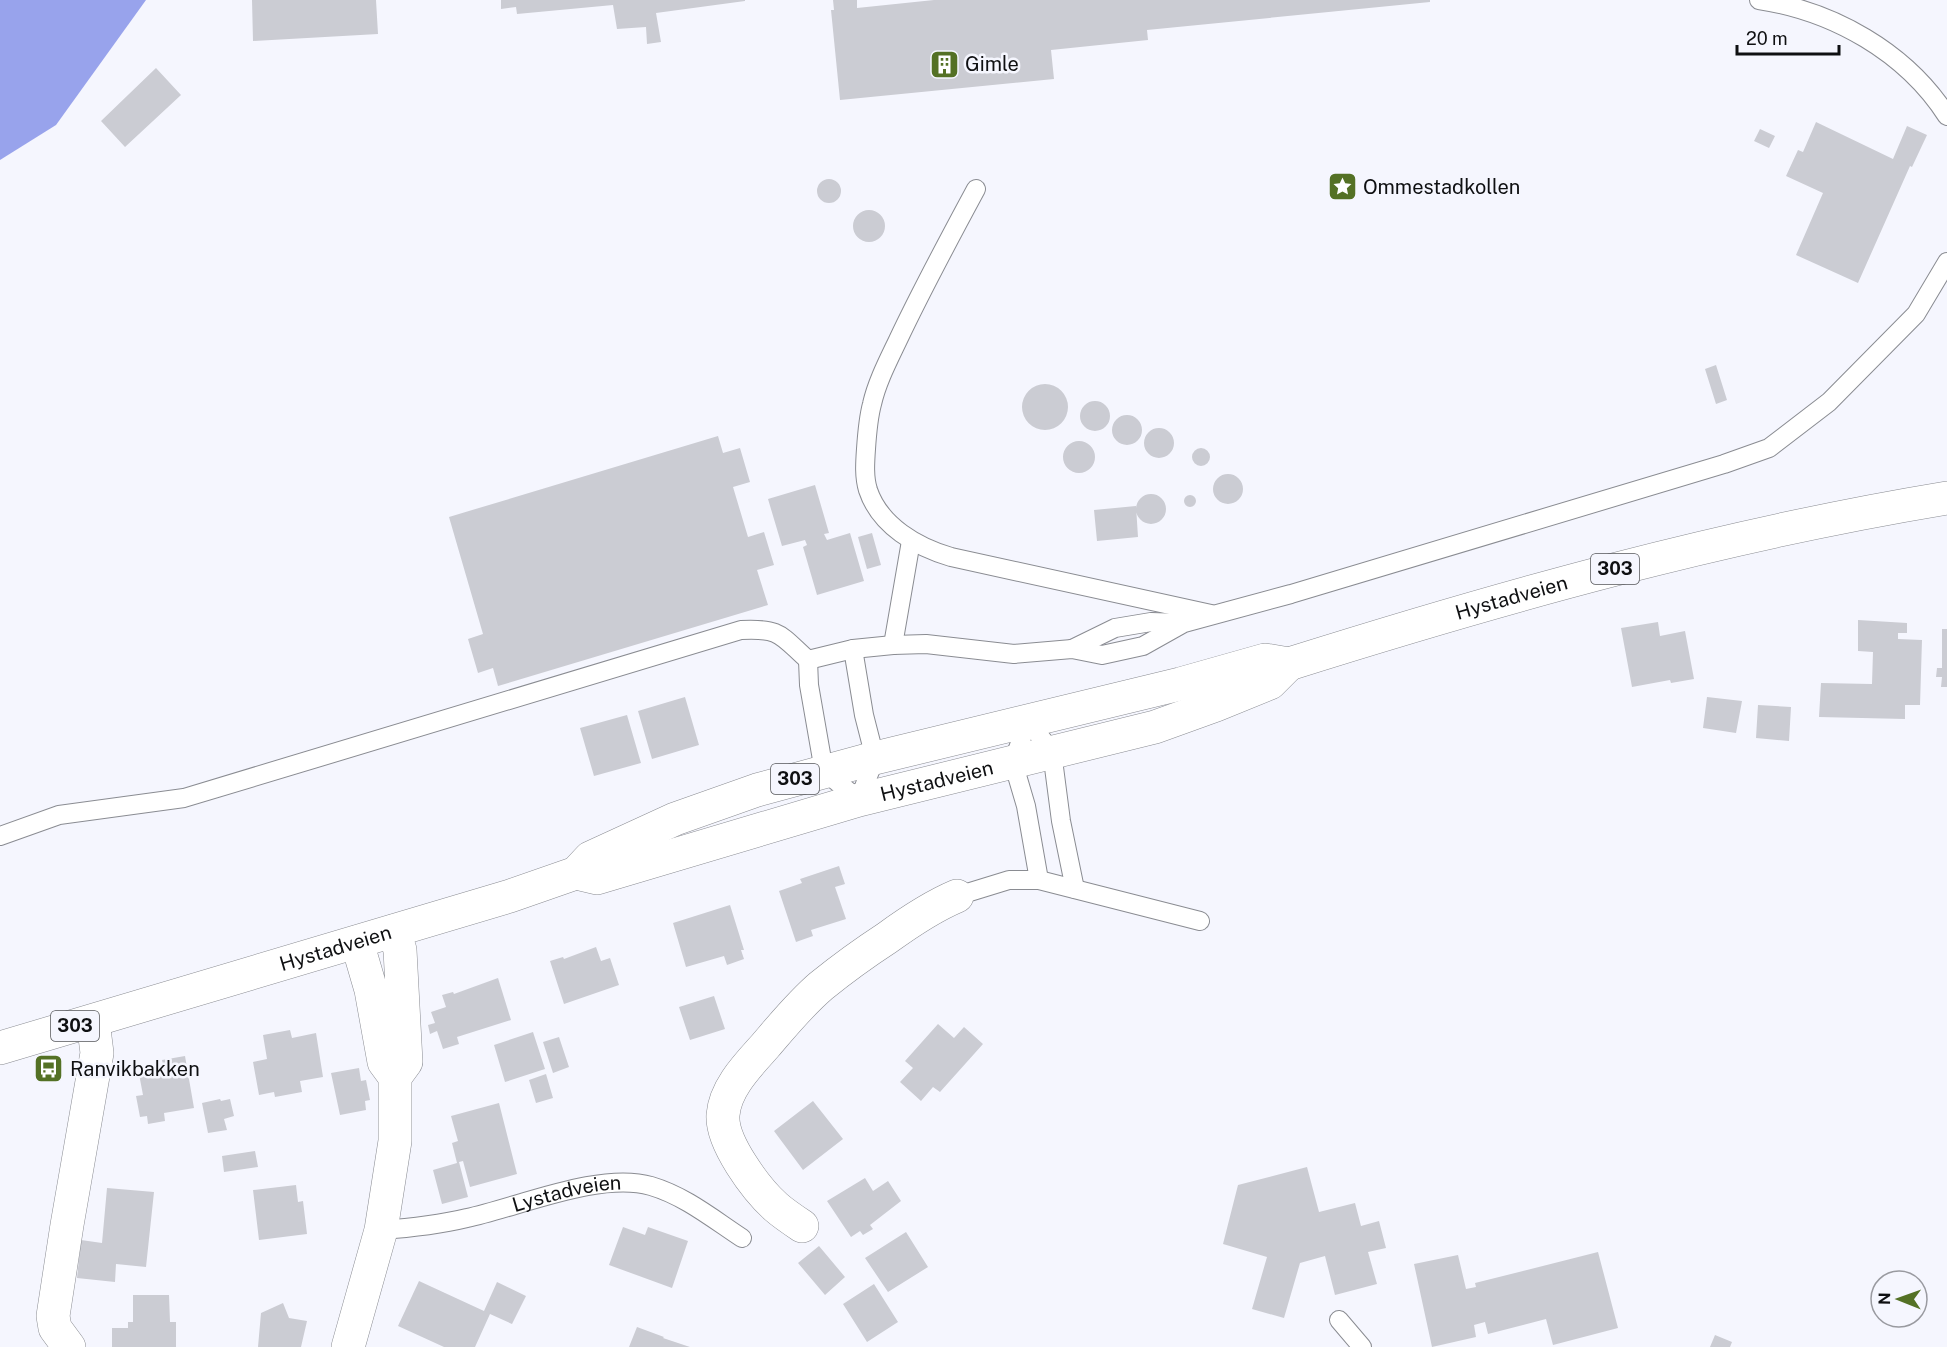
<svg xmlns="http://www.w3.org/2000/svg" width="1947" height="1347" font-family="'Public Sans',sans-serif">
  <style>
    .water { fill: #98a3ec }
    .building { fill: #cbccd3 }
    .lines { fill: none; stroke-linecap: round; stroke-linejoin: round }
    .service-casing { stroke: #8a8c92; stroke-width: 20 }
    .minor-casing { stroke: #8a8c92; stroke-width: 34 }
    .primary-casing { stroke: #8a8c92; stroke-width: 34 }
    .service { stroke: #fff; stroke-width: 18 }
    .minor { stroke: #fff; stroke-width: 33 }
    .primary { stroke: #fff; stroke-width: 33 }
    .labels { text-anchor: middle; stroke-width: 5; stroke-linejoin: round; paint-order: stroke }
    .shield { fill: #f5f6fe; stroke: #545559; stroke-width: 1.5 }
    .shield-label { font-size: 18px; font-weight: bold; fill: #0f1012 }
    .poi-label { font-size: 20px; fill: #0f1012; stroke: #f5f6fe; text-anchor: start }
    .street-label { font-size: 20px; fill: #0f1012; stroke: #f5f6fe }
  </style>
  <rect width="100%" height="100%" fill="#f5f6fe"/>
  <path class="water" d="M 0,0 L 146,0 L 56,125 L 0,160 Z"/>
  <path class="building" d="M 252,0 L 376,0 L 378,34 L 253,41 Z
    M 501,0 L 745,0 L 745,1 L 656,13 L 661,42 L 647,44 L 646,27 L 617,29 L 613,5 L 517,14 L 516,7 L 501,9 Z
    M 833,0 L 857,0 L 857,8 L 934,0 L 1430,0 L 1430,2 L 1147,30 L 1148,40 L 1051,50 L 1054,79 L 840,100 L 831,10 L 834,10 Z
    M 156,68 L 181,95 L 125,147 L 101,121 Z
    M 1816,122 L 1893,159 L 1907,126 L 1927,135 L 1912,167 L 1910,166 L 1858,283 L 1796,255 L 1823,193 L 1786,176 L 1798,150 L 1803,152 Z
    M 1760,129 L 1775,136 L 1769,148 L 1754,141 Z
    M817 191a12 12 0 1 1 24 0a12 12 0 1 1-24 0Z
    M853 226a16 16 0 1 1 32 0a16 16 0 1 1-32 0Z
    M 1716,365 L 1727,400 L 1716,404 L 1705,369 Z
    M1022 407a23 23 0 1 1 46 0a23 23 0 1 1-46 0Z
    M1080 416a15 15 0 1 1 30 0a15 15 0 1 1-30 0Z
    M1112 430a15 15 0 1 1 30 0a15 15 0 1 1-30 0Z
    M1144 443a15 15 0 1 1 30 0a15 15 0 1 1-30 0Z
    M 718,436 L 723,453 L 740,448 L 750,482 L 733,487 L 748,537 L 764,532 L 774,565 L 757,570 L 768,605 L 498,686 L 493,668 L 478,673 L 468,639 L 483,634 L 449,517 Z
    M1063 457a16 16 0 1 1 32 0a16 16 0 1 1-32 0Z
    M1192 457a9 9 0 1 1 18 0a9 9 0 1 1-18 0Z
    M1213 489a15 15 0 1 1 30 0a15 15 0 1 1-30 0Z
    M 815,485 L 829,533 L 824,534 L 827,540 L 850,533 L 864,581 L 817,595 L 803,547 L 807,545 L 805,540 L 782,546 L 768,499 Z
    M1136 509a15 15 0 1 1 30 0a15 15 0 1 1-30 0Z
    M1184 501a6 6 0 1 1 12 0a6 6 0 1 1-12 0Z
    M 1136,506 L 1138,537 L 1097,541 L 1094,510 Z
    M 872,533 L 881,565 L 867,569 L 858,537 Z
    M 1858,620 L 1907,623 L 1907,633 L 1898,633 L 1898,639 L 1922,640 L 1920,705 L 1905,705 L 1905,719 L 1819,717 L 1821,683 L 1872,684 L 1873,652 L 1858,651 Z
    M 1658,622 L 1660,636 L 1685,631 L 1694,679 L 1671,683 L 1670,680 L 1632,687 L 1621,628 Z
    M 1942,629 L 1947,629 L 1947,687 L 1941,687 L 1942,677 L 1936,677 L 1937,668 L 1942,668 Z
    M 685,697 L 699,745 L 652,759 L 638,711 Z
    M 1707,697 L 1742,701 L 1736,733 L 1703,728 Z
    M 1758,705 L 1791,707 L 1789,741 L 1756,738 Z
    M 627,715 L 641,763 L 594,776 L 580,728 Z
    M 839,866 L 845,884 L 835,887 L 846,919 L 811,930 L 813,936 L 796,942 L 779,891 L 802,883 L 800,879 Z
    M 730,905 L 744,950 L 741,950 L 744,959 L 727,965 L 724,956 L 686,967 L 673,923 Z
    M 596,947 L 601,961 L 610,958 L 619,985 L 564,1004 L 550,961 L 563,957 L 564,959 Z
    M 498,978 L 511,1020 L 457,1037 L 459,1044 L 443,1049 L 437,1031 L 430,1034 L 428,1025 L 435,1023 L 431,1012 L 446,1007 L 442,995 L 453,992 L 454,994 Z
    M 714,996 L 725,1029 L 690,1040 L 679,1007 Z
    M 938,1024 L 954,1038 L 964,1027 L 983,1044 L 940,1092 L 933,1087 L 921,1101 L 900,1082 L 913,1068 L 905,1061 Z
    M 290,1030 L 292,1038 L 316,1033 L 323,1077 L 300,1081 L 302,1092 L 275,1097 L 274,1092 L 259,1095 L 253,1062 L 267,1059 L 263,1035 Z
    M 533,1032 L 545,1069 L 505,1082 L 494,1045 Z
    M 559,1037 L 569,1067 L 553,1073 L 543,1042 Z
    M 185,1056 L 194,1108 L 164,1113 L 165,1121 L 148,1124 L 147,1116 L 140,1117 L 136,1096 L 143,1095 L 139,1074 L 164,1069 L 162,1060 Z
    M 359,1068 L 361,1081 L 366,1080 L 370,1100 L 365,1101 L 366,1110 L 340,1115 L 331,1073 Z
    M 546,1074 L 553,1098 L 536,1103 L 529,1080 Z
    M 220,1099 L 221,1101 L 230,1099 L 234,1116 L 224,1119 L 227,1130 L 208,1133 L 202,1103 Z
    M 813,1101 L 843,1139 L 803,1170 L 774,1131 Z
    M 499,1103 L 517,1174 L 470,1187 L 463,1161 L 459,1162 L 468,1197 L 442,1204 L 433,1170 L 457,1163 L 452,1143 L 458,1141 L 451,1116 Z
    M 255,1151 L 258,1167 L 224,1172 L 222,1156 Z
    M 1307,1167 L 1319,1212 L 1355,1203 L 1361,1226 L 1379,1221 L 1386,1248 L 1368,1252 L 1377,1284 L 1335,1295 L 1325,1256 L 1300,1263 L 1284,1318 L 1252,1309 L 1267,1257 L 1223,1244 L 1238,1185 Z
    M 865,1178 L 873,1191 L 888,1181 L 901,1201 L 870,1225 L 873,1229 L 863,1235 L 860,1231 L 851,1237 L 827,1201 Z
    M 296,1185 L 298,1202 L 303,1201 L 307,1234 L 259,1240 L 253,1190 Z
    M 107,1188 L 154,1192 L 146,1267 L 116,1264 L 115,1282 L 77,1278 L 81,1240 L 102,1243 Z
    M 623,1227 L 645,1235 L 648,1227 L 688,1241 L 672,1288 L 609,1265 Z
    M 906,1232 L 928,1267 L 888,1292 L 865,1258 Z
    M 819,1246 L 845,1277 L 825,1295 L 798,1263 Z
    M 1598,1252 L 1618,1328 L 1553,1345 L 1546,1319 L 1488,1334 L 1485,1322 L 1474,1325 L 1476,1337 L 1432,1347 L 1414,1264 L 1458,1255 L 1466,1289 L 1476,1287 L 1475,1283 Z
    M 419,1281 L 484,1311 L 497,1282 L 526,1296 L 512,1324 L 490,1314 L 475,1347 L 444,1347 L 398,1326 Z
    M 874,1284 L 898,1322 L 867,1342 L 843,1304 Z
    M 133,1295 L 169,1295 L 170,1322 L 176,1322 L 176,1347 L 112,1347 L 112,1328 L 128,1328 L 128,1322 L 133,1322 Z
    M 283,1303 L 289,1318 L 307,1321 L 301,1347 L 258,1347 L 261,1313 Z
    M 637,1327 L 664,1337 L 663,1338 L 690,1347 L 629,1347 Z
    M 1715,1335 L 1732,1342 L 1730,1347 L 1710,1347 Z"/>
  <g class="lines">
    <defs>
      <g id="service">
        <path d="M 1759,0 C 1833,11 1906,52 1947,116"/>
        <path d="M 976,189 C 949,239 922,289 898,340 C 888,361 877,382 872,404 C 868,419 867,434 866,449 C 865,463 864,477 868,490 C 880,526 917,547 951,557 L 1211,614"/>
        <path d="M 893,645 L 911,541"/>
        <path d="M 1072,649 L 1115,628 L 1151,622 L 1182,623"/>
        <path d="M 808,660 L 809,685 L 824,771 L 859,800 L 875,758 L 864,715 L 853,649"/>
        <path d="M 1028,721 L 1052,752 L 1061,821 L 1075,889"/>
        <path d="M 1028,721 L 1013,762 L 1026,806 L 1039,880"/>
        <path d="M 0,836 L 59,815 L 184,798 L 741,630 C 781,628 780,635 808,660 L 853,649 L 893,645 L 926,644 L 1014,654 L 1072,649 L 1102,655 L 1143,646 L 1184,623 L 1291,594 L 1724,464 L 1769,448 L 1829,402 L 1916,314 L 1947,262"/>
        <path d="M 957,896 L 1009,880 L 1039,880 L 1200,921"/>
        <path id="s1" d="M 381,1230 C 410,1228 438,1225 467,1218 C 519,1207 600,1171 651,1186 C 685,1196 713,1219 742,1238"/>
        <path d="M 1339,1320 L 1362,1347"/>
      </g>
      <path id="minor" d="M 357,942 L 371,990 L 384,1062 L 395,1077
        M 802,1226 C 793,1220 784,1214 776,1207 C 756,1189 721,1142 723,1115 C 725,1088 748,1065 765,1046 C 783,1025 800,1004 821,986 C 842,969 864,953 887,938 C 909,922 931,907 957,896
        M 69,1347 L 55,1328 L 53,1316 L 67,1225 L 97,1053 L 93,1021
        M 348,1347 L 381,1230 L 395,1141 L 395,1077 L 406,1062 L 400,950 L 394,931"/>
      <g id="primary">
        <path id="s2" d="M 576,873 L 597,878 L 859,800 L 1155,727 L 1216,705 L 1270,683 L 1289,664"/>
        <path id="s3" d="M 0,1048 L 510,896 L 576,873 L 590,858 L 675,819 L 757,790 L 875,758 L 1180,684 L 1265,660 L 1289,664 C 1505,596 1723,535 1947,498"/>
      </g>
    </defs>
    <use href="#service" class="service-casing"/>
    <use href="#minor" class="minor-casing"/>
    <use href="#primary" class="primary-casing"/>
    <use href="#service" class="service"/>
    <use href="#minor" class="minor"/>
    <use href="#primary" class="primary"/>
  </g>
  <defs>
    <symbol id="building-square" viewBox="-11 -11 22 22"><rect x="-9" y="-9" width="18" height="18" rx="4" fill="#547125" stroke="#f5f6fe"/><path d="M-4-6H4V6H1V3H-1V6H-4ZM-2.5-4.3h1.7v1.8h-1.7ZM.8-4.3h1.7v1.8H.8ZM-2.5-1h1.7V.8h-1.7ZM.8-1h1.7V.8H.8Z" fill="#fff"/></symbol>
    <symbol id="sight-square" viewBox="-11 -11 22 22"><rect x="-9" y="-9" width="18" height="18" rx="4" fill="#547125" stroke="#f5f6fe"/><path d="M0-6L1.8-2.2L6-1.7L2.9 1.2L3.7 5.4L0 3.3L-3.7 5.4L-2.9 1.2L-6-1.7L-1.8-2.2Z" fill="#fff"/></symbol>
    <symbol id="bus-square" viewBox="-11 -11 22 22"><rect x="-9" y="-9" width="18" height="18" rx="4" fill="#547125" stroke="#f5f6fe"/><path d="M-5-6H5V4H4V6H2V4H-2V6H-4V4H-5ZM-3.5-4V0h7V-4ZM-3.5 1.2v1.5H-2V1.2ZM2 1.2v1.5H3.5V1.2Z" fill="#fff"/></symbol>
  </defs>
  <g fill-rule="evenodd">
    <use href="#building-square" x="928" y="48" width="33" height="33"/>
    <use href="#sight-square" x="1326" y="170" width="33" height="33"/>
    <use href="#bus-square" x="32" y="1052" width="33" height="33"/>
  </g>
  <g class="labels">
    <g class="shield">
      <rect x="1591" y="554" width="48" height="30" rx="4.5"/>
      <rect x="771" y="764" width="48" height="30" rx="4.5"/>
      <rect x="51" y="1011" width="48" height="30" rx="4.5"/>
    </g>
    <g class="shield-label">
      <text x="1615" y="575">303</text>
      <text x="795" y="785">303</text>
      <text x="75" y="1032">303</text>
    </g>
    <g class="poi-label">
      <text x="965" y="71">Gimle</text>
      <text x="1363" y="194">Ommestadkollen</text>
      <text x="70" y="1076">Ranvikbakken</text>
    </g>
    <g class="street-label">
      <text dy="7" stroke="none"><textPath href="#s3" startOffset="1584">Hystadveien</textPath></text>
      <text dy="7" stroke="none"><textPath href="#s2" startOffset="375">Hystadveien</textPath></text>
      <text dy="7" stroke="none"><textPath href="#s3" startOffset="350">Hystadveien</textPath></text>
      <text dy="7" stroke="none"><textPath href="#s1" startOffset="190">Lystadveien</textPath></text>
    </g>
  </g>
  <g transform="translate(1899 1299) rotate(271)"><circle r="28" fill="#f5f6fe" stroke="#999aa0" stroke-width="1.5"/>
  <path d="M0-4.5L10 22L0 15L-10 22Z" fill="#547125"/>
  <text y="-9" font-size="16" font-weight="bold" text-anchor="middle" fill="#0f1012">N</text>
  </g>
  <path d="M1737 45v9h102v-9" fill="none" stroke="#0f1012" stroke-width="3"/>
  <text x="1746" y="45" font-size="18" fill="#0f1012" stroke="#f5f6fe" stroke-width="4.5" paint-order="stroke">20 m</text>
</svg>
